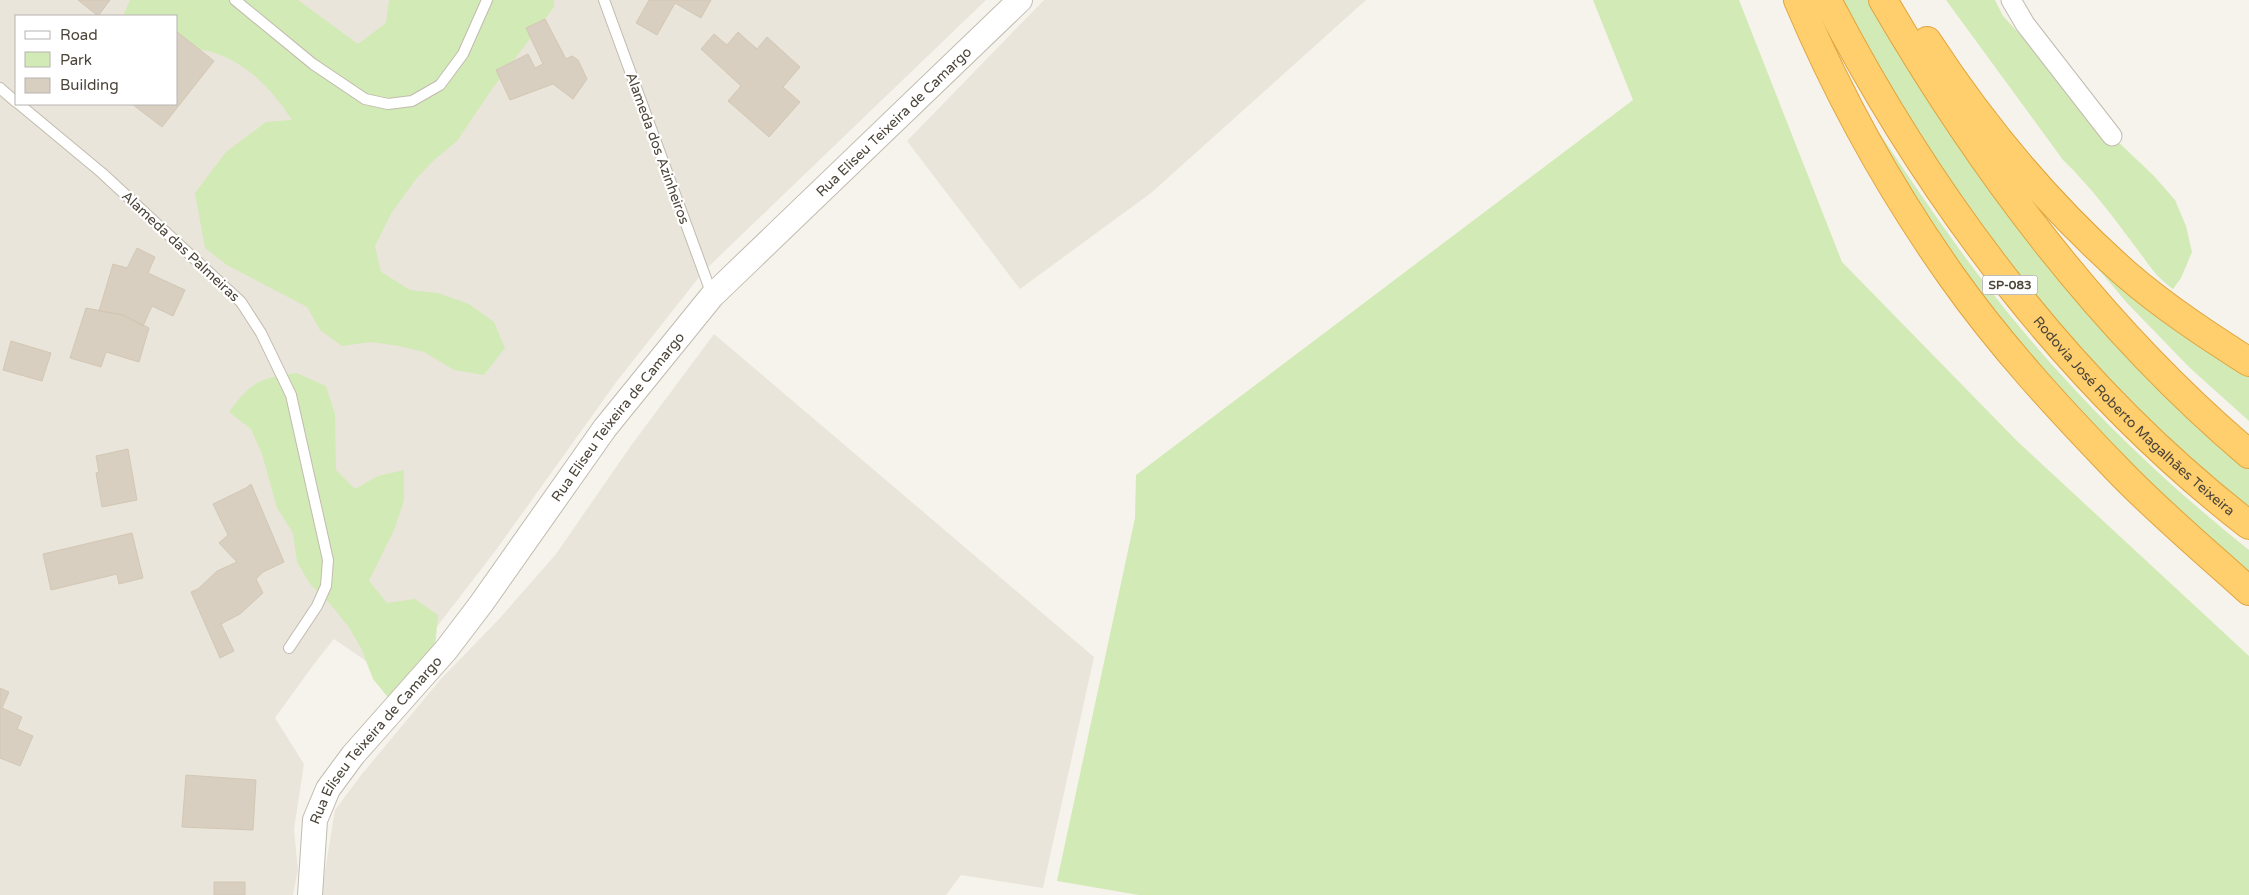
<svg xmlns="http://www.w3.org/2000/svg" width="2249" height="895" font-family="'Varela Round',sans-serif">
  <style>
    .residential { fill: #eae5da; fill-rule: evenodd }
    .green { fill: #d2eab5 }
    .building { fill: #d8cfc1; stroke: #d3c7b4 }
    .lines { fill: none; stroke-linecap: round; stroke-linejoin: round }
    .service-casing { stroke: #c2bbae; stroke-width: 12 }
    .minor-casing { stroke: #c2bbae; stroke-width: 21 }
    .tertiary-casing { stroke: #c2bbae; stroke-width: 26 }
    .motorway-casing { stroke: #e0a43c; stroke-width: 30 }
    .service { stroke: #fff; stroke-width: 10 }
    .minor { stroke: #fff; stroke-width: 19 }
    .tertiary { stroke: #fff; stroke-width: 24 }
    .motorway { stroke: #ffcf6e; stroke-width: 28 }
    .labels { text-anchor: middle; stroke-width: 4.5; stroke-linejoin: round; paint-order: stroke }
    .shield { fill: #fff; stroke: #817c74; stroke-width: 1 }
    .shield-label { font-size: 12px; font-weight: bold; fill: #4b4439 }
    .street-label { font-size: 14px; fill: #4b4439; stroke: #fff }
  </style>
  <rect width="100%" height="100%" fill="#f6f3ec"/>
  <path class="residential" d="M 0,0 L 986,0 L 704,271 L 617,381 L 496,550 L 395,681 L 334,639 L 314,664 L 275,718 L 304,764 L 294,829 L 298,870 L 293,895 L 0,895 ZM 16,16 L 176,16 L 176,104 L 16,104 Z
    M 1044,0 L 1366,0 L 1151,193 L 1020,289 L 907,141 Z
    M 714,334 L 1094,657 L 1043,888 L 961,875 L 946,895 L 321,895 L 335,810 L 362,774 L 440,680 L 500,618 L 556,554 L 630,447 Z"/>
  <path class="green" d="M 130,0 L 298,0 L 358,44 L 386,23 L 389,0 L 554,0 L 554,7 L 492,89 L 457,141 L 435,159 L 416,179 L 392,212 L 375,246 L 381,272 L 410,290 L 438,293 L 469,304 L 494,322 L 505,348 L 484,375 L 454,370 L 424,352 L 399,346 L 371,342 L 342,346 L 320,330 L 307,307 L 227,265 L 205,248 L 195,193 L 226,152 L 266,122 L 292,120 C 272,89 242,57 203,50 C 195,48 185,49 176,49 L 176,16 L 123,16 Z
    M 1593,0 L 1739,0 L 1842,262 L 2017,441 L 2249,656 L 2249,895 L 1139,895 L 1057,881 L 1135,518 L 1136,475 L 1633,100 Z
    M 1841,0 L 1875,0 L 1932,98 L 2249,465 L 2249,509 C 2150,424 2057,331 1980,225 C 1928,153 1885,77 1841,0 Z
    M 1946,0 L 1995,0 L 2003,16 L 2114,138 L 2154,176 L 2175,200 L 2186,226 L 2192,252 L 2181,278 L 2173,289 C 2155,276 2150,266 2137,249 C 2114,218 2091,187 2063,160 Z
    M 1870,119 C 1907,174 1943,229 1983,281 C 2060,382 2150,471 2249,550 L 2249,580 L 2148,488 L 1972,291 L 1871,129 Z
    M 2052,214 L 2249,374 L 2249,421 L 2190,368 L 2127,303 Z
    M 297,373 L 326,386 L 335,414 L 336,470 L 355,489 L 378,476 L 404,470 L 404,500 L 395,528 L 369,581 L 387,603 L 415,599 L 438,615 L 435,647 L 391,701 L 373,679 L 361,648 L 348,626 L 330,604 L 310,584 L 297,562 L 293,533 L 277,508 L 262,454 L 251,429 L 229,412 C 252,381 259,378 297,373 Z"/>
  <path class="building" d="M 78,0 L 110,0 L 98,16 Z
    M 649,0 L 711,0 L 701,18 L 675,3 L 657,35 L 636,23 Z
    M 545,19 L 566,59 L 572,56 L 578,60 L 587,79 L 573,99 L 553,84 L 510,100 L 496,70 L 528,54 L 535,68 L 543,64 L 526,28 Z
    M 176,31 L 214,61 L 162,127 L 132,104 L 176,104 Z
    M 738,32 L 757,49 L 767,37 L 800,67 L 783,87 L 800,102 L 769,137 L 728,101 L 741,86 L 701,49 L 714,34 L 727,45 Z
    M 137,248 L 155,257 L 148,273 L 185,290 L 173,316 L 152,306 L 143,326 L 123,315 L 99,311 L 113,264 L 127,268 Z
    M 86,308 L 123,315 L 149,328 L 139,362 L 106,352 L 101,367 L 70,358 Z
    M 11,341 L 51,353 L 42,381 L 3,370 Z
    M 128,449 L 137,500 L 102,507 L 96,473 L 99,472 L 96,456 Z
    M 251,484 L 284,562 L 263,572 L 256,579 L 263,593 L 240,614 L 221,624 L 234,651 L 220,658 L 191,592 L 198,589 L 217,571 L 237,562 L 219,543 L 228,535 L 213,504 L 246,488 Z
    M 132,533 L 143,578 L 119,584 L 117,574 L 51,590 L 43,554 Z
    M 0,688 L 9,692 L 2,708 L 22,717 L 17,729 L 33,736 L 20,766 L 0,758 Z
    M 186,775 L 256,780 L 253,830 L 182,827 Z
    M 214,882 L 245,882 L 245,895 L 214,895 Z"/>
  <g class="lines">
    <defs>
      <path id="service" d="M 235,0 L 313,64 L 365,99 L 388,104 L 412,101 L 440,85 L 463,54 L 487,0
        M 604,0 L 712,295
        M 0,88 L 16,102
        M 19,104 L 102,173 L 241,302 L 261,333 L 291,395 L 328,560 L 326,586 L 317,606 L 289,648"/>
      <path id="minor" d="M 2011,0 L 2025,24 L 2112,136"/>
      <g id="tertiary">
        <path id="s1" d="M 310,895 L 315,820 L 328,789 L 353,755 L 446,650 L 481,604 L 605,428 L 712,296 L 1020,0"/>
      </g>
      <g id="motorway">
        <path d="M 1798,0 C 1839,97 1891,191 1952,277 C 2000,345 2058,408 2116,468 C 2158,512 2205,551 2249,591"/>
        <path id="s2" d="M 1827,0 C 1930,199 2071,387 2249,525"/>
        <path d="M 1883,0 C 1981,169 2099,327 2249,454"/>
        <path d="M 1927,41 C 1983,127 2049,206 2126,274 C 2164,307 2207,335 2249,362"/>
      </g>
    </defs>
    <use href="#service" class="service-casing"/>
    <use href="#minor" class="minor-casing"/>
    <use href="#tertiary" class="tertiary-casing"/>
    <use href="#motorway" class="motorway-casing"/>
    <use href="#service" class="service"/>
    <use href="#minor" class="minor"/>
    <use href="#tertiary" class="tertiary"/>
    <use href="#motorway" class="motorway"/>
  </g>
  <g class="labels">
    <rect class="shield" x="1982.5" y="275.5" width="55" height="19" rx="4"/>
    <g class="shield-label">
      <text x="2010" y="289">SP-083</text>
    </g>
    <g class="street-label">
      <text dy="5" stroke="none"><textPath href="#s1" startOffset="986">Rua Eliseu Teixeira de Camargo</textPath></text>
      <text transform="translate(658 148) rotate(70)" y="5">Alameda dos Azinheiros</text>
      <text transform="translate(181 246) rotate(43)" y="5">Alameda das Palmeiras</text>
      <text dy="5" stroke="none"><textPath href="#s2" startOffset="520">Rodovia José Roberto Magalhães Teixeira</textPath></text>
      <text dy="5" stroke="none"><textPath href="#s1" startOffset="581">Rua Eliseu Teixeira de Camargo</textPath></text>
      <text dy="5" stroke="none"><textPath href="#s1" startOffset="176">Rua Eliseu Teixeira de Camargo</textPath></text>
    </g>
  </g>
  <rect x="15" y="15" width="162" height="90" fill="#ffffff" stroke="#b7b4b0"/>
  <rect x="25" y="31" width="25" height="8" fill="#ffffff" stroke="#b7b4b0"/>
  <text x="60" y="40" font-size="15" fill="#4b4439">Road</text>
  <rect x="25" y="52" width="25" height="15" fill="#d2eab5" stroke="#b7b4b0"/>
  <text x="60" y="65" font-size="15" fill="#4b4439">Park</text>
  <rect x="25" y="78" width="25" height="15" fill="#d8cfc1" stroke="#b7b4b0"/>
  <text x="60" y="90" font-size="15" fill="#4b4439">Building</text>
</svg>
